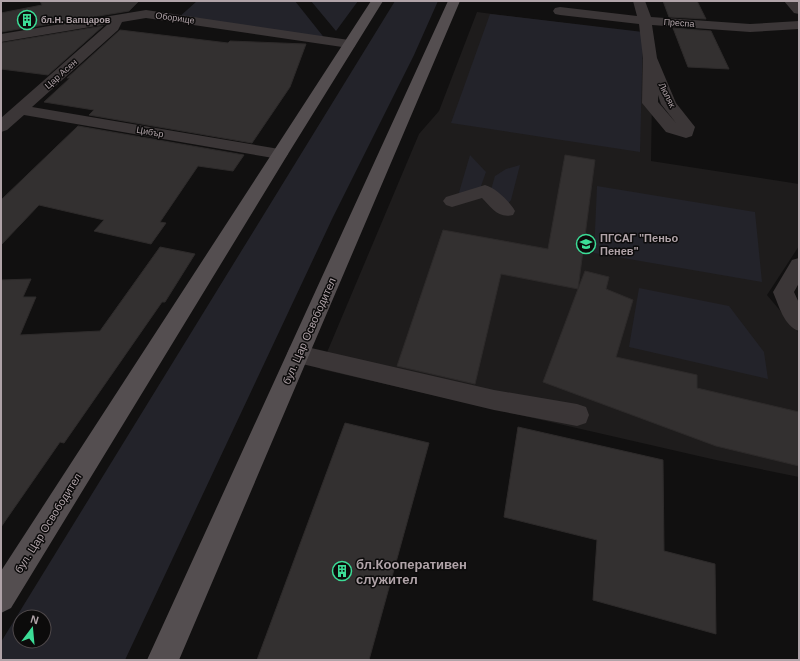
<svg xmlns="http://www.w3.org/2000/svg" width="800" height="661" font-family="Helvetica,sans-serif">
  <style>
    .built { fill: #1e1c1c }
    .green { fill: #23232a; fill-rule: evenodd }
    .building { fill: #333030; stroke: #2d2a2a }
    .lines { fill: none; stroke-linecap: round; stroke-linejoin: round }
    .minor { fill: #3b3637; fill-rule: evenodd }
    .major { fill: #544e50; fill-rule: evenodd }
    .labels { text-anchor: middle; stroke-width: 3; stroke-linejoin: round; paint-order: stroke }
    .far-street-label { font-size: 9px; fill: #b0a3a8; stroke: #0c0b0b }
    .far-poi-label { font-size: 9px; font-weight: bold; fill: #b0a3a8; stroke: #0c0b0b; text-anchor: start }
    .poi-label { font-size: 11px; font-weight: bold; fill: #b0a3a8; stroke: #0c0b0b; text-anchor: start }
    .street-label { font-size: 11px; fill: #b0a3a8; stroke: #0c0b0b }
    .near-poi-label { font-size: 13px; font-weight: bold; fill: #b0a3a8; stroke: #0c0b0b; text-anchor: start }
  </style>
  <rect width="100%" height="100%" fill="#111010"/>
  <path class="built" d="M 477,12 L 653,34 L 651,161 L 799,184 L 799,246 L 767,295 L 799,333 L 799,477 L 716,460 L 320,369 L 419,134 L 439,111 Z"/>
  <path class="green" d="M 197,1 L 295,1 L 326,40 L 177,19 Z
    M 311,1 L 358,1 L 336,31 Z
    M 395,1 L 438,1 L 414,55 L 333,217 L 125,660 L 1,660 L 1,642 ZM 20,617 L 44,617 L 44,641 L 20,641 Z
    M 490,14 L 643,32 L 640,152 L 451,123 Z
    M 470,155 L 486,172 L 480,189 L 458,196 Z
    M 520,165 L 511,200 L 506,206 L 491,190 L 495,176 L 506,169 Z
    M 597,186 L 755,212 L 762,282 L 594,253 Z
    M 639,288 L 729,306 L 764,352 L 768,379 L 629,347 Z"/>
  <path class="building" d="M 40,1 L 139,1 L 129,11 L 1,32 L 1,13 L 42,5 Z
    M 663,1 L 697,1 L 706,19 L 669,17 Z
    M 103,26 L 48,75 L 1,69 L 1,43 Z
    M 673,28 L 711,31 L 729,69 L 688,67 Z
    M 120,30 L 228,43 L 230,41 L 306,44 L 290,87 L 252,143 L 89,115 L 94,110 L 44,102 L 70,78 L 67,78 Z
    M 78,126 L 244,155 L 233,171 L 198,166 L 160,222 L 166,223 L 151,244 L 94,231 L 104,220 L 39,205 L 1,245 L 1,200 Z
    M 565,155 L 595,160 L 578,289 L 585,271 L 609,277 L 606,289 L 633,300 L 616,357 L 697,375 L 697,388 L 799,412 L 799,466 L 716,446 L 543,382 L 578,289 L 501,274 L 475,384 L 397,366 L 443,230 L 548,249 Z
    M 160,247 L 195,254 L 165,302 L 162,302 L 64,443 L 60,442 L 1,527 L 1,280 L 31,279 L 23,297 L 36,297 L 20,335 L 100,331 Z
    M 345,423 L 429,443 L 369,660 L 257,660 Z
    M 518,427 L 663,460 L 664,551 L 715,564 L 716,634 L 593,600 L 597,540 L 504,517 Z"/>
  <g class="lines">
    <path class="minor" d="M 633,1 L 645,1 L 651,17 L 750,24 L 799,21 L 799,29 L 750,32 L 652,25 L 657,58 L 676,103 L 695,127 L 692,136 L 686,138 L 666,132 L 642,103 L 643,58 L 639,24 L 560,15 L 555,14 L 553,11 L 555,8 L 560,7 L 637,16 ZM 658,95 L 661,104 L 676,123 L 658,102 Z
      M 784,1 L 797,1 L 799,3 L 799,14 L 794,13 Z
      M 146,10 L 349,40 L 354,41 L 356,44 L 354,47 L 349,48 L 146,18 L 122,22 L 118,30 L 32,107 L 285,150 L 288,154 L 285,158 L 279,159 L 24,115 L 7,130 L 1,132 L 1,118 L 108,24 L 1,42 L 1,34 Z
      M 485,185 C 496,188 509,201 515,211 L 513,215 C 498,219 491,207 482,198 L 452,207 L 446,205 L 443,201 L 446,197 Z
      M 799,258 L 799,283 L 794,292 L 799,303 L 799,331 C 784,326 779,306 773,292 L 792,260 Z
      M 298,345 L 494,390 L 577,404 L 586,407 L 589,415 L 586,423 L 577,426 L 494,410 L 298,363 L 290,361 L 287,354 L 290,347 Z"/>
    <path class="major" d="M 371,1 L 383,1 L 288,154 L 11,608 L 1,613 L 1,571 Z
      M 448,1 L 460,1 L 179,660 L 147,660 Z"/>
  </g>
  <defs>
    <symbol id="building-ring" viewBox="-11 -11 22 22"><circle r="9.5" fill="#0c0b0b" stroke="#3cdd97" stroke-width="1.5"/><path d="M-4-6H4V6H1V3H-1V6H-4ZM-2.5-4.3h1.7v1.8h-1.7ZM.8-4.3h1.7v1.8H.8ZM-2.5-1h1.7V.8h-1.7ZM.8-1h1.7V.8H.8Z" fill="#3cdd97"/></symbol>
    <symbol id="school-ring" viewBox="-11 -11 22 22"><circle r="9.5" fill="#0c0b0b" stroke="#3cdd97" stroke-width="1.5"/><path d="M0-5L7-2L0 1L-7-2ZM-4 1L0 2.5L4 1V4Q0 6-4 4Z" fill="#3cdd97"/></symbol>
  </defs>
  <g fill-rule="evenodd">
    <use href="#building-ring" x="16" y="9" width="22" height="22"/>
    <use href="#school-ring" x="575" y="233" width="22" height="22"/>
    <use href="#building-ring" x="331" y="560" width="22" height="22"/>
  </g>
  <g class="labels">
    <g class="far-street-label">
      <text transform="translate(175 18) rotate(8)" y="3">Оборище</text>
      <text transform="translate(679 23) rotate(4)" y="3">Преспа</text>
      <text transform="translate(61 74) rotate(-42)" y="3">Цар Асен</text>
      <text transform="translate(667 95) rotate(64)" y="3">Люляк</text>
      <text transform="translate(150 132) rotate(10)" y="3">Цибър</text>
    </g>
    <g class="far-poi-label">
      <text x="41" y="23">бл.Н. Вапцаров</text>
    </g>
    <g class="poi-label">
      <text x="600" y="242">ПГСАГ "Пеньо<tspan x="600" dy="13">Пенев"</tspan></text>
    </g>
    <g class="street-label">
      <text transform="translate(309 331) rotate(-66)" y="4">бул. Цар Освободител</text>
      <text transform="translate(48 523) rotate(-58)" y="4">бул. Цар Освободител</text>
    </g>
    <g class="near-poi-label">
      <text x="356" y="569">бл.Кооперативен<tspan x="356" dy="15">служител</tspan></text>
    </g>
  </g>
  <rect width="800" height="661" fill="none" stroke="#b0a3a8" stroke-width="4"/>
  <g transform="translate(32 629) rotate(16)"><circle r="19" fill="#0c0b0b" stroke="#4e484a"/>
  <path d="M0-3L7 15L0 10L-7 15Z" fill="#3cdd97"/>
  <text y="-6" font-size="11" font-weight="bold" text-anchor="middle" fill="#b0a3a8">N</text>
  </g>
</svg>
